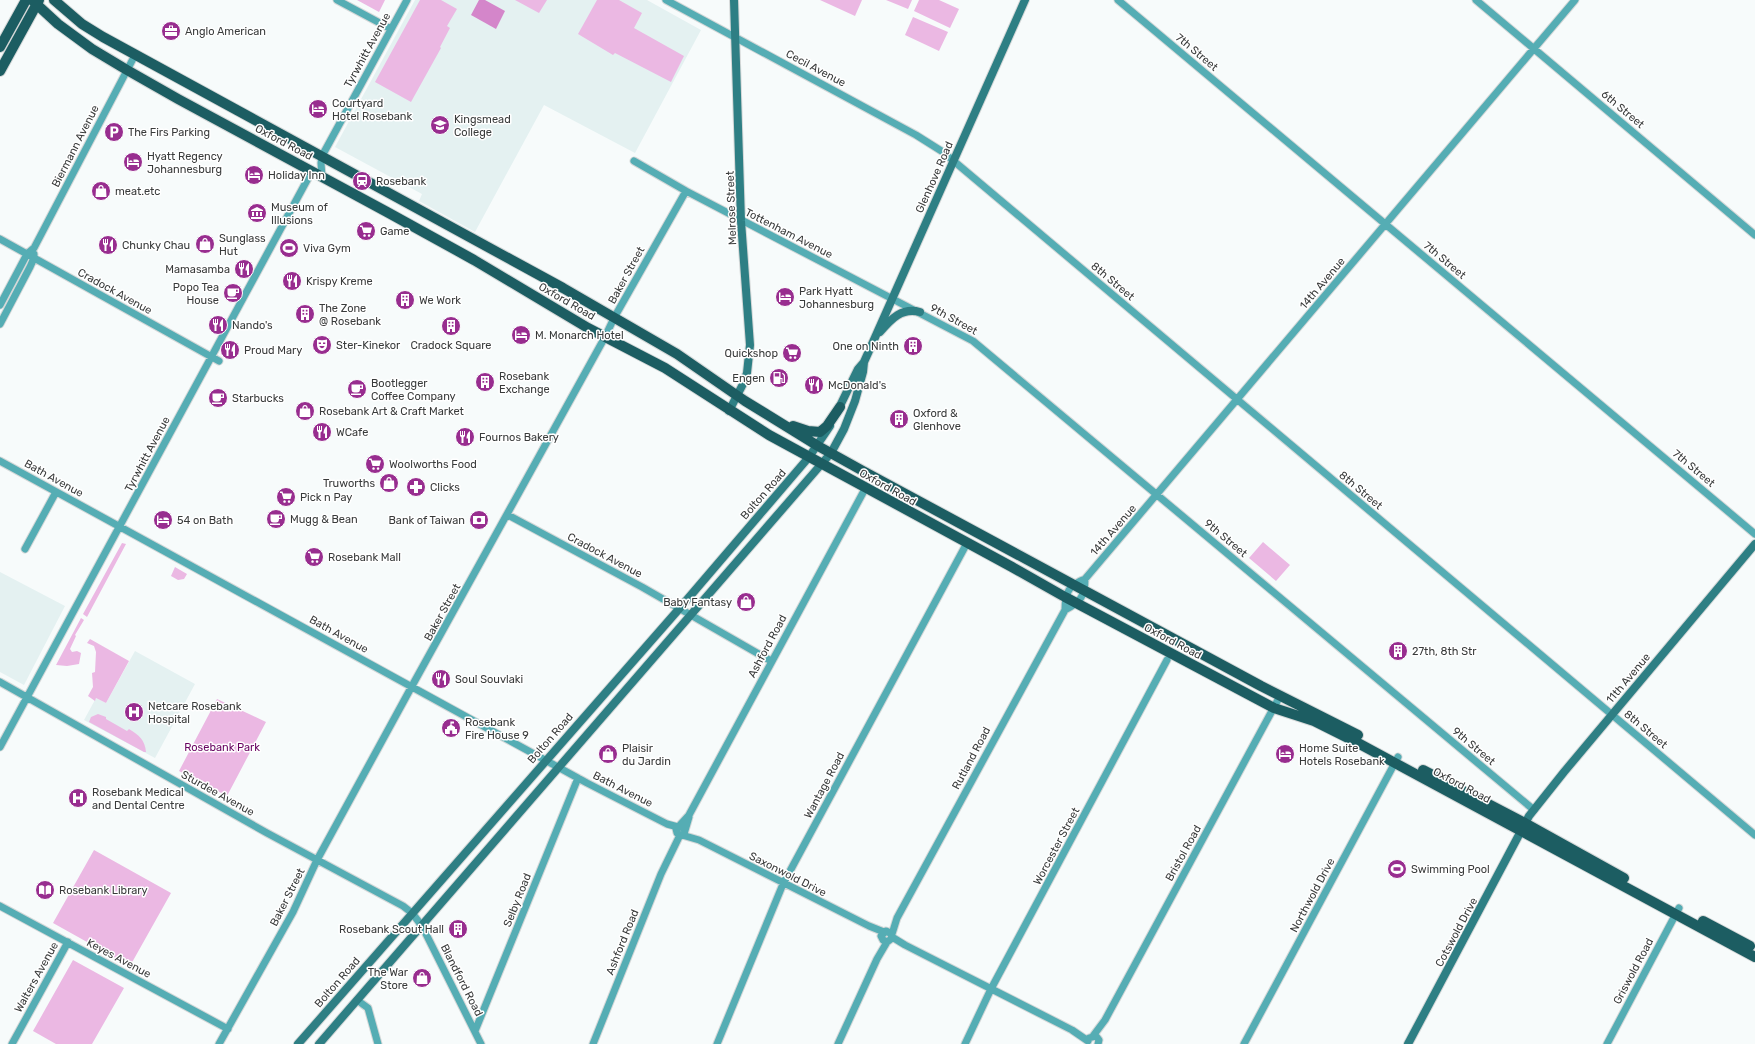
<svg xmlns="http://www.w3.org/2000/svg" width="1755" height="1044" font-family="Rubik,sans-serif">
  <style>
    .built { fill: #e4f1f1 }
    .green { fill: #ebb8e3 }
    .water { fill: #d486ca }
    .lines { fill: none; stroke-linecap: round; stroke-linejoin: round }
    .street-casing { stroke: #d5d8d8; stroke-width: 9 }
    .secondary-casing { stroke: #d5d8d8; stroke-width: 10 }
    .primary-casing { stroke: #d5d8d8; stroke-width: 12 }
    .street { stroke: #55adb4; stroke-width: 7 }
    .secondary { stroke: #2e7f84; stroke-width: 8 }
    .primary { stroke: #1c5d62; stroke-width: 10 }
    .labels { text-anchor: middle; stroke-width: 3; stroke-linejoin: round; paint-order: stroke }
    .poi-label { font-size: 11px; fill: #393b3b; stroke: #fff; text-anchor: start }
    .street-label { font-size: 11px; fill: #393b3b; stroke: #fff }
    .park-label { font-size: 11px; fill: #670260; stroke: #fff }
  </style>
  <rect width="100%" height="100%" fill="#f7fbfb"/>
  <path class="built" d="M 415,0 L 647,0 L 701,30 L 635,153 L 544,105 L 475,232 L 419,201 L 422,194 L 335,147 Z
    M 0,572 L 65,606 L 24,685 L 0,672 Z
    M 135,651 L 195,684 L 155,758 L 84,720 L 96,698 L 106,703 Z"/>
  <path class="green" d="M 357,0 L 385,0 L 379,12 Z
    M 420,0 L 441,0 L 457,9 L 447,26 L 450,28 L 440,47 L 441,48 L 411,102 L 375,82 Z
    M 515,0 L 547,0 L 539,13 Z
    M 597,0 L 619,0 L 642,13 L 634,28 L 684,56 L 671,82 L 615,53 L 613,55 L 578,34 Z
    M 820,0 L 862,0 L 855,16 Z
    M 886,0 L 912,0 L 908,9 Z
    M 919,0 L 939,0 L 959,9 L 950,28 L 914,11 Z
    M 913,17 L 948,32 L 939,51 L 905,35 Z
    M 1263,542 L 1290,565 L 1276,581 L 1249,558 Z
    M 122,543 L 126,544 L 87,617 L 83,614 Z
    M 175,567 L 187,574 L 184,579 L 178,580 L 171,576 Z
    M 81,618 L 84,620 L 75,635 L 76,636 L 70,649 L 72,652 L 77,651 L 81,653 L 79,664 L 67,666 L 56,665 Z
    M 90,639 L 129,661 L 106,703 L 96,698 L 95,701 L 88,696 L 93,687 L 92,673 L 95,672 L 96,652 L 94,646 L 87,643 Z
    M 217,699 L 266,722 L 227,796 L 179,771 Z
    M 98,714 L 106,717 L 106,719 L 127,731 L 129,729 C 139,735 145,740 146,752 L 144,752 L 89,722 L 91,717 Z
    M 94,850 L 171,893 L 130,966 L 53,923 Z
    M 73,960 L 124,988 L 92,1044 L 56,1044 L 33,1031 Z"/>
  <path class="water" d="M 479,0 L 485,0 L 505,11 L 496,29 L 471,15 Z"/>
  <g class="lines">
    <defs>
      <path id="street" d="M 337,0 L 391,29
        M 666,0 L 916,135 L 943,152 L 1755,835
        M 1118,0 L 1755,534
        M 1476,0 L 1755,235
        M 634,161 L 686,191 L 973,341 L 1534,810
        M 322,176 L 321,163 L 322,156 L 407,0
        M 0,239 L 219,361
        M 0,305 L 27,254 L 34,248 L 135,55
        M 0,324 L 30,267 L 34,258 L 34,254
        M 0,461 L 587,783 L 667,824 L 678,827
        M 508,515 L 642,587 L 771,661
        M 25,549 L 56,492
        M 1065,610 C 1065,592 1069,585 1085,579 L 1575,0
        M 1065,610 C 1080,602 1085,597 1085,579
        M 0,682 L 267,833 L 403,906 L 412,913 L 422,926 L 481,1044
        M 0,747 L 312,171
        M 679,826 L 689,815 L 865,489
        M 685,829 L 679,826 L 676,829 L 677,833 L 680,835 L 684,834 L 689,817
        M 682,835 L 699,840 L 869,926 L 884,932
        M 0,906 L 228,1029
        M 892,934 L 897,918 L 1065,610
        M 892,937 L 905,945 L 1072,1030 L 1088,1041
        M 357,1000 L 368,1008 L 378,1044
        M 475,1031 L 578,778
        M 1093,1036 L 1105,1020 L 1280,696
        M 1089,1038 L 1096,1036 L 1099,1040 L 1098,1044
        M 12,1044 L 68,942
        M 219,1044 L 293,912 L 317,860 L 412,686 L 605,337 L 614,318 L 686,191
        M 593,1044 L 661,874 L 680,835
        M 717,1044 L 783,884 L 967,543
        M 838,1044 L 877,959 L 887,942 L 891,939 L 892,934 L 886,931 L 881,936 L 883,940 L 887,942
        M 965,1044 L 991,989 L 1167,660
        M 1244,1044 L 1398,757
        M 1607,1044 L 1679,908"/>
      <path id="secondary" d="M 880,332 C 891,319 902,307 920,312
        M 729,411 L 743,384 L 747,373 L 750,345 L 741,221 L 734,0
        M 837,412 L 858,369 L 864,362
        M 298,1044 L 679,609 L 809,457 L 830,426
        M 319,1044 L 831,453 L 844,429 L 855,401 L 863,372 L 864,362 L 873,342 L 1025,0
        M 1408,1044 L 1529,816 L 1564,772 L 1755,544"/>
      <path id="primary" d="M 32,0 L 58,24 L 92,49 L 127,70 L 178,99 L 387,212 L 474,260 L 588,328 L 665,368 L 769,435 L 1012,567 L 1065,597 L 1274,708 L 1314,721 L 1356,742 L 1755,957
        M 54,0 L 82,24 L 103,37 L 563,288 L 677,354 L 745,401 L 818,446 L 863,471 L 1261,686 L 1358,735
        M 0,47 L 26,0
        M 0,71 L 39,0
        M 793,426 L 808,431 L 820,432 L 827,426 L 840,407
        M 1423,770 L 1525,823 L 1624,878
        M 1703,921 L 1750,946"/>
    </defs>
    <use href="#street" class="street-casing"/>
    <use href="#secondary" class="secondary-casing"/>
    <use href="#primary" class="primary-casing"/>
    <use href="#street" class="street"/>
    <use href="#secondary" class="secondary"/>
    <use href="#primary" class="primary"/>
  </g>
  <defs>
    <symbol id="office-disc" viewBox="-11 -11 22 22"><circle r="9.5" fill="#982d8f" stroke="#fff"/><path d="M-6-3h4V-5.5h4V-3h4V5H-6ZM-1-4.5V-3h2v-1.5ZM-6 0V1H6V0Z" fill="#fff"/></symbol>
    <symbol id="hotel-disc" viewBox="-11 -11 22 22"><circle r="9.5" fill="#982d8f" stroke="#fff"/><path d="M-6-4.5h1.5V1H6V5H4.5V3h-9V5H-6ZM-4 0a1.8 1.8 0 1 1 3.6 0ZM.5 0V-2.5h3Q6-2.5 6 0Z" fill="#fff"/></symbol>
    <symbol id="school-disc" viewBox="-11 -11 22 22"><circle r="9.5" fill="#982d8f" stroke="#fff"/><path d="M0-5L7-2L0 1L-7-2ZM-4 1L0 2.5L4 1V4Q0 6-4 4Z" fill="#fff"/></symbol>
    <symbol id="parking-disc" viewBox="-11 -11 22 22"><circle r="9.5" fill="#982d8f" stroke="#fff"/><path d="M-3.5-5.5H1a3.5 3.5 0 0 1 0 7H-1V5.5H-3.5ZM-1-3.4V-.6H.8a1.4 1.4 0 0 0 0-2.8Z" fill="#fff"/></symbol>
    <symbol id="station-disc" viewBox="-11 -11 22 22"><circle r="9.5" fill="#982d8f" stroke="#fff"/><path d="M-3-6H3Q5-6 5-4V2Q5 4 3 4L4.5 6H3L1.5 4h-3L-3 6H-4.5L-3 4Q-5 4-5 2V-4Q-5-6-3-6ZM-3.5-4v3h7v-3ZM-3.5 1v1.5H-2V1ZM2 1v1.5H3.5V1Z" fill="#fff"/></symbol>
    <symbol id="shop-disc" viewBox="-11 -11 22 22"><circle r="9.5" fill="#982d8f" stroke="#fff"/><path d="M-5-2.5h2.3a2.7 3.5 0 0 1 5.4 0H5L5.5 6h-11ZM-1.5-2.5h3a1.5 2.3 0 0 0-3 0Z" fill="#fff"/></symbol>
    <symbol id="museum-disc" viewBox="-11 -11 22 22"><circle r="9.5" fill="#982d8f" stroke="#fff"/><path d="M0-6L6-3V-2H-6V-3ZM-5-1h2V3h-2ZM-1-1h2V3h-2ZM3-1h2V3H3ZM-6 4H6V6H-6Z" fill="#fff"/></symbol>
    <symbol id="supermarket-disc" viewBox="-11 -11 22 22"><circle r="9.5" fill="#982d8f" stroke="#fff"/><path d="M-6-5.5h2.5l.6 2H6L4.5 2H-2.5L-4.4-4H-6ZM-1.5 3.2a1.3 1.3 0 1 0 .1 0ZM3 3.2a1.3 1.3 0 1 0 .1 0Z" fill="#fff"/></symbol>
    <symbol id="restaurant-disc" viewBox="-11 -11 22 22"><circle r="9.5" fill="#982d8f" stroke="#fff"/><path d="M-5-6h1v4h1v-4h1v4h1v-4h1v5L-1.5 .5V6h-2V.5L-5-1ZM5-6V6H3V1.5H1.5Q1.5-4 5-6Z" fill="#fff"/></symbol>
    <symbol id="stadium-disc" viewBox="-11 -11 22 22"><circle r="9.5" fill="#982d8f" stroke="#fff"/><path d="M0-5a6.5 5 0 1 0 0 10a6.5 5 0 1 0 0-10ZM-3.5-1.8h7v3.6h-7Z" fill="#fff"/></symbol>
    <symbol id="cafe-disc" viewBox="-11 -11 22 22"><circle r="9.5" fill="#982d8f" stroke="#fff"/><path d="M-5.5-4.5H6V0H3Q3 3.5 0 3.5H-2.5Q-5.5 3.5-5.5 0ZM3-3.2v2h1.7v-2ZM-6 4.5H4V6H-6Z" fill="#fff"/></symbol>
    <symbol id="building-disc" viewBox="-11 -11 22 22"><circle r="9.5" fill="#982d8f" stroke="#fff"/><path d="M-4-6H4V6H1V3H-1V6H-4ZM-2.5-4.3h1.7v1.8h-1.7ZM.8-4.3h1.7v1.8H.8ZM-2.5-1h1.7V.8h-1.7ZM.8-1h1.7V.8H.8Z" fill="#fff"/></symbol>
    <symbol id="theatre-disc" viewBox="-11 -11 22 22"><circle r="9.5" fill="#982d8f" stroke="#fff"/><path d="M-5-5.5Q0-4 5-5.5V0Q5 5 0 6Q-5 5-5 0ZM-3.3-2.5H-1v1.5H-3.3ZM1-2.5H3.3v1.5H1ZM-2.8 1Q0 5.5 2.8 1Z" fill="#fff"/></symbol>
    <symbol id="fuel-disc" viewBox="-11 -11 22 22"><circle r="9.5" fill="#982d8f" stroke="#fff"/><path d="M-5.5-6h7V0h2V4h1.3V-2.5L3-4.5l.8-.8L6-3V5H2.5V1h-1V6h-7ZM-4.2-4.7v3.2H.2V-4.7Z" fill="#fff"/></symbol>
    <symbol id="pharmacy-disc" viewBox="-11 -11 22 22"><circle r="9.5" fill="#982d8f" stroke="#fff"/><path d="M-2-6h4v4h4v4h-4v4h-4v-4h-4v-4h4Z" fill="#fff"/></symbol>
    <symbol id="bank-disc" viewBox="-11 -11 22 22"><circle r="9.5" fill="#982d8f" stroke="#fff"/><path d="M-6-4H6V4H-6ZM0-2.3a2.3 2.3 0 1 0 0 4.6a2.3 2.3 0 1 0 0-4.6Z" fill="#fff"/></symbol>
    <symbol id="hospital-disc" viewBox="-11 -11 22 22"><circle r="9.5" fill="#982d8f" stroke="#fff"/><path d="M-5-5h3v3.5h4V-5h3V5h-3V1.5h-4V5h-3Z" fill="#fff"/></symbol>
    <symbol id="civic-disc" viewBox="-11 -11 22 22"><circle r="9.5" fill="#982d8f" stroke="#fff"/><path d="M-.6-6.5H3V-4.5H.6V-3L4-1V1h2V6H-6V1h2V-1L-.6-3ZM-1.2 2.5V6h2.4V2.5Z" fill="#fff"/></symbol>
    <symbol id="library-disc" viewBox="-11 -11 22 22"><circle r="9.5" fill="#982d8f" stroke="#fff"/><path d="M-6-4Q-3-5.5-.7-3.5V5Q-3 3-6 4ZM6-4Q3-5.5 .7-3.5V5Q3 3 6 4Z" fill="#fff"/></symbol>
  </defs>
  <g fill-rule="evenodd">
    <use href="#office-disc" x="160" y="20" width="22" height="22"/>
    <use href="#hotel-disc" x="307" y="98" width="22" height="22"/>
    <use href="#school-disc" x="429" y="114" width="22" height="22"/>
    <use href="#parking-disc" x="103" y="121" width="22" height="22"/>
    <use href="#hotel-disc" x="122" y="151" width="22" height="22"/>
    <use href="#hotel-disc" x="243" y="164" width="22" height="22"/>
    <use href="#station-disc" x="351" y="170" width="22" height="22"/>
    <use href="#shop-disc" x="90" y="180" width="22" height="22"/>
    <use href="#museum-disc" x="246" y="202" width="22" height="22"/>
    <use href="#supermarket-disc" x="355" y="220" width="22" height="22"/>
    <use href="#shop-disc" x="194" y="233" width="22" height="22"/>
    <use href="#restaurant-disc" x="97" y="234" width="22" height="22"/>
    <use href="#stadium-disc" x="278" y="237" width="22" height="22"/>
    <use href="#restaurant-disc" x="233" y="258" width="22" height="22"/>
    <use href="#restaurant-disc" x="281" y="270" width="22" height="22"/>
    <use href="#cafe-disc" x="222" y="282" width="22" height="22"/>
    <use href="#hotel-disc" x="774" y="286" width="22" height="22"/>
    <use href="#building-disc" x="394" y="289" width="22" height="22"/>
    <use href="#building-disc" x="294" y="303" width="22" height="22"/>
    <use href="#restaurant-disc" x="207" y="314" width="22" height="22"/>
    <use href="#building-disc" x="440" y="315" width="22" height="22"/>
    <use href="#hotel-disc" x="510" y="324" width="22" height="22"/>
    <use href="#theatre-disc" x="311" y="334" width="22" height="22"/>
    <use href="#building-disc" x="902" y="335" width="22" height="22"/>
    <use href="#restaurant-disc" x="219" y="339" width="22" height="22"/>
    <use href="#supermarket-disc" x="781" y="342" width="22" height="22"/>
    <use href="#fuel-disc" x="768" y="367" width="22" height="22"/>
    <use href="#building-disc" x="474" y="371" width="22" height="22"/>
    <use href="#restaurant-disc" x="803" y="374" width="22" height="22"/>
    <use href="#cafe-disc" x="346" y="378" width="22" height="22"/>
    <use href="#cafe-disc" x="207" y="387" width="22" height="22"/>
    <use href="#shop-disc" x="294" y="400" width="22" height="22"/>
    <use href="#building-disc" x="888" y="408" width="22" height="22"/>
    <use href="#restaurant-disc" x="311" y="421" width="22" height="22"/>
    <use href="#restaurant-disc" x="454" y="426" width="22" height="22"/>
    <use href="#supermarket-disc" x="364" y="453" width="22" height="22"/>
    <use href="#shop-disc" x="378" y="472" width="22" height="22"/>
    <use href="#pharmacy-disc" x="405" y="476" width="22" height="22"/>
    <use href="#supermarket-disc" x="275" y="486" width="22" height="22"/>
    <use href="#cafe-disc" x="265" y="508" width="22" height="22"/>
    <use href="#hotel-disc" x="152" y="509" width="22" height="22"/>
    <use href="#bank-disc" x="468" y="509" width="22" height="22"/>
    <use href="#supermarket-disc" x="303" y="546" width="22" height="22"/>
    <use href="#shop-disc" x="735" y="591" width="22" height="22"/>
    <use href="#building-disc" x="1387" y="640" width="22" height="22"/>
    <use href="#restaurant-disc" x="430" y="668" width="22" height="22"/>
    <use href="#hospital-disc" x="123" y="701" width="22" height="22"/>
    <use href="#civic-disc" x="440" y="717" width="22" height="22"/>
    <use href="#shop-disc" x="597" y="743" width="22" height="22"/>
    <use href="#hotel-disc" x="1274" y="743" width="22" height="22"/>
    <use href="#hospital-disc" x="67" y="787" width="22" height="22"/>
    <use href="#stadium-disc" x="1386" y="858" width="22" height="22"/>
    <use href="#library-disc" x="34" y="879" width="22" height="22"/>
    <use href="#building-disc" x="447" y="918" width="22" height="22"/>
    <use href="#shop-disc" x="411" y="967" width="22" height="22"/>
  </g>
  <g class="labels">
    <g class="poi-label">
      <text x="185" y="35">Anglo American</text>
      <text x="332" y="107">Courtyard<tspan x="332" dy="13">Hotel Rosebank</tspan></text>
      <text x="454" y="123">Kingsmead<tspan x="454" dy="13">College</tspan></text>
      <text x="128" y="136">The Firs Parking</text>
      <text x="147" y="160">Hyatt Regency<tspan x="147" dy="13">Johannesburg</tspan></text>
      <text x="268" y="179">Holiday Inn</text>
      <text x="376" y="185">Rosebank</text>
      <text x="115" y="195">meat.etc</text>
      <text x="271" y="211">Museum of<tspan x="271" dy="13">Illusions</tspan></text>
      <text x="380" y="235">Game</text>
      <text x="219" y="242">Sunglass<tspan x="219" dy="13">Hut</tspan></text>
      <text x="122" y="249">Chunky Chau</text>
      <text x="303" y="252">Viva Gym</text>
      <text x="230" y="273" text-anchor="end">Mamasamba</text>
      <text x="306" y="285">Krispy Kreme</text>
      <text x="219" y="291" text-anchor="end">Popo Tea<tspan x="219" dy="13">House</tspan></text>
      <text x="799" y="295">Park Hyatt<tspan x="799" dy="13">Johannesburg</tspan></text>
      <text x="419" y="304">We Work</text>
      <text x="319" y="312">The Zone<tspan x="319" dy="13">@ Rosebank</tspan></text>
      <text x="232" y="329">Nando's</text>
      <text x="535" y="339">M. Monarch Hotel</text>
      <text x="336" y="349">Ster-Kinekor</text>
      <text x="451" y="349" text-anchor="middle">Cradock Square</text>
      <text x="899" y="350" text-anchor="end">One on Ninth</text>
      <text x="244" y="354">Proud Mary</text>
      <text x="778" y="357" text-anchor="end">Quickshop</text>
      <text x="499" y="380">Rosebank<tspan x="499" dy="13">Exchange</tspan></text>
      <text x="765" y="382" text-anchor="end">Engen</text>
      <text x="371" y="387">Bootlegger<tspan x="371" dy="13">Coffee Company</tspan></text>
      <text x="828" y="389">McDonald's</text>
      <text x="232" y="402">Starbucks</text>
      <text x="319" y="415">Rosebank Art &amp; Craft Market</text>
      <text x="913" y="417">Oxford &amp;<tspan x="913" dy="13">Glenhove</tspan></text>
      <text x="336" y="436">WCafe</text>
      <text x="479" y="441">Fournos Bakery</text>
      <text x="389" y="468">Woolworths Food</text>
      <text x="375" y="487" text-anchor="end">Truworths</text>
      <text x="430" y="491">Clicks</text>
      <text x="300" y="501">Pick n Pay</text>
      <text x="290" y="523">Mugg &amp; Bean</text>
      <text x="177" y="524">54 on Bath</text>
      <text x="465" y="524" text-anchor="end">Bank of Taiwan</text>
      <text x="328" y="561">Rosebank Mall</text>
      <text x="732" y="606" text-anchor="end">Baby Fantasy</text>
      <text x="1412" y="655">27th, 8th Str</text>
      <text x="455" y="683">Soul Souvlaki</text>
      <text x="148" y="710">Netcare Rosebank<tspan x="148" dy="13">Hospital</tspan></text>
      <text x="465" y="726">Rosebank<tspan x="465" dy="13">Fire House 9</tspan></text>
      <text x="622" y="752">Plaisir<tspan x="622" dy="13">du Jardin</tspan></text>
      <text x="1299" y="752">Home Suite<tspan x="1299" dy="13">Hotels Rosebank</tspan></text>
      <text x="92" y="796">Rosebank Medical<tspan x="92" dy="13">and Dental Centre</tspan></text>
      <text x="1411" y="873">Swimming Pool</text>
      <text x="59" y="894">Rosebank Library</text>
      <text x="444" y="933" text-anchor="end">Rosebank Scout Hall</text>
      <text x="408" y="976" text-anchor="end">The War<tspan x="408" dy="13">Store</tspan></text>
    </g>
    <g class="street-label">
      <text transform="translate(367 50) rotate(-61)" y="4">Tyrwhitt Avenue</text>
      <text transform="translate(1197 52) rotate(40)" y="4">7th Street</text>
      <text transform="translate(816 68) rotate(28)" y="4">Cecil Avenue</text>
      <text transform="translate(1623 109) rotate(40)" y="4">6th Street</text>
      <text transform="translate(284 142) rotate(28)" y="4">Oxford Road</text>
      <text transform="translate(75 146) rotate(-63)" y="4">Biermann Avenue</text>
      <text transform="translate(934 177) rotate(-66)" y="4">Glenhove Road</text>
      <text transform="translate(731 208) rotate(-92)" y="4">Melrose Street</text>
      <text transform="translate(789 233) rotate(27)" y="4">Tottenham Avenue</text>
      <text transform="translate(1445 260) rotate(40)" y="4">7th Street</text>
      <text transform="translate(626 275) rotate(-61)" y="4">Baker Street</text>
      <text transform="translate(1113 281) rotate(40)" y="4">8th Street</text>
      <text transform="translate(1322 283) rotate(-50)" y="4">14th Avenue</text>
      <text transform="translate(115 291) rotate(29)" y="4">Cradock Avenue</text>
      <text transform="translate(567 301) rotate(30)" y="4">Oxford Road</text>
      <text transform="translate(954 319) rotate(29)" y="4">9th Street</text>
      <text transform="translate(147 454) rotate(-62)" y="4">Tyrwhitt Avenue</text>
      <text transform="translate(1694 468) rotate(40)" y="4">7th Street</text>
      <text transform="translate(54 478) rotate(29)" y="4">Bath Avenue</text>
      <text transform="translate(888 487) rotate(29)" y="4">Oxford Road</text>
      <text transform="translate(1361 490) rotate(40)" y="4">8th Street</text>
      <text transform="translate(763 494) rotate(-49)" y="4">Bolton Road</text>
      <text transform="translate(1113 530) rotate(-49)" y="4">14th Avenue</text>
      <text transform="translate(1226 538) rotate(40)" y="4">9th Street</text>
      <text transform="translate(605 555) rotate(28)" y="4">Cradock Avenue</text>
      <text transform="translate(442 612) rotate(-61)" y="4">Baker Street</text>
      <text transform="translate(339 634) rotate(29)" y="4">Bath Avenue</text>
      <text transform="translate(1173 641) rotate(28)" y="4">Oxford Road</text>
      <text transform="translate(767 646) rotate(-62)" y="4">Ashford Road</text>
      <text transform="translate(1628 678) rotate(-50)" y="4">11th Avenue</text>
      <text transform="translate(1646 729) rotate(40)" y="4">8th Street</text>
      <text transform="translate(550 738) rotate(-49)" y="4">Bolton Road</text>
      <text transform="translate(1474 746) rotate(40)" y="4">9th Street</text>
      <text transform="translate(971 758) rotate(-62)" y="4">Rutland Road</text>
      <text transform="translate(824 785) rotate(-62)" y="4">Wantage Road</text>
      <text transform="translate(1462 785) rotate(28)" y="4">Oxford Road</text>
      <text transform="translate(623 789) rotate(27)" y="4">Bath Avenue</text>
      <text transform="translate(218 793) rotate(29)" y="4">Sturdee Avenue</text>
      <text transform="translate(1056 846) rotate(-62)" y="4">Worcester Street</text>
      <text transform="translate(1183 853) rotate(-61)" y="4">Bristol Road</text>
      <text transform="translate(788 874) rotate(27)" y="4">Saxonwold Drive</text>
      <text transform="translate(1312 895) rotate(-62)" y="4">Northwold Drive</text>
      <text transform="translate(287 897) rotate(-63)" y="4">Baker Street</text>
      <text transform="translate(517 900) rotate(-68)" y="4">Selby Road</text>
      <text transform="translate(1456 932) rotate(-62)" y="4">Cotswold Drive</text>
      <text transform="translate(622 942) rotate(-68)" y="4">Ashford Road</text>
      <text transform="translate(119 958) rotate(28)" y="4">Keyes Avenue</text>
      <text transform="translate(1633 971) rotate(-62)" y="4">Griswold Road</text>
      <text transform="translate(36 977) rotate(-61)" y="4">Walters Avenue</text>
      <text transform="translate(462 980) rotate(63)" y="4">Blandford Road</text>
      <text transform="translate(337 982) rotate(-49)" y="4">Bolton Road</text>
    </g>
    <g class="park-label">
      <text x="222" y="751">Rosebank Park</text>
    </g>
  </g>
</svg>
